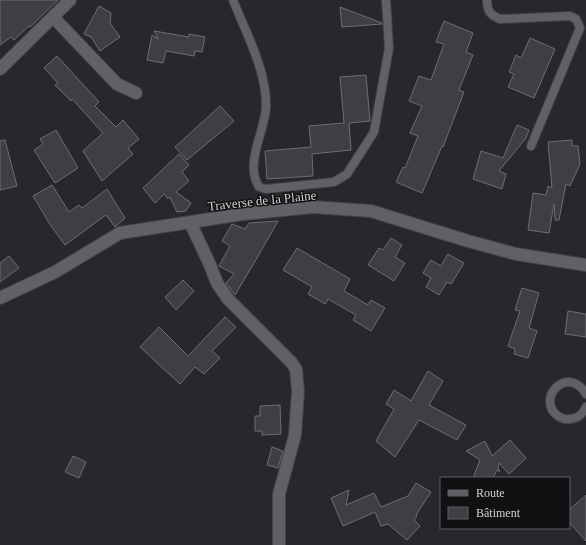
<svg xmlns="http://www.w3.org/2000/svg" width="586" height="545" font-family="'Times New Roman',serif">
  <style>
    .building { fill: #3e3f42; stroke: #6c6e71 }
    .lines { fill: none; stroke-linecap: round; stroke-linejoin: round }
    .service-casing { stroke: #424345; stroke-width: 10 }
    .minor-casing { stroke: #424345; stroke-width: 14 }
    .service { stroke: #606165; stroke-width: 8 }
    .minor { stroke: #606165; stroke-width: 12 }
    .labels { text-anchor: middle; stroke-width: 3; stroke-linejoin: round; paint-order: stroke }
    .street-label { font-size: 13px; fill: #d1d2d4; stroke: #101112 }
  </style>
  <rect width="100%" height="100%" fill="#27282b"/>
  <path class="building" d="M 0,0 L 58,0 L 30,27 L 29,26 L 14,40 L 11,37 L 0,45 Z
    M 99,6 L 111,13 L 110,23 L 120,37 L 100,51 L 91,37 L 84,34 Z
    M 340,7 L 382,23 L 382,24 L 342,27 Z
    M 444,21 L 473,33 L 466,52 L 473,55 L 459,90 L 464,92 L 443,147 L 442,146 L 422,193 L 396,182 L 403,167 L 405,168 L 418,136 L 410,133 L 422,106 L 409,101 L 419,76 L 431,80 L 444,44 L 436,42 Z
    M 154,31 L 189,37 L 189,34 L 205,37 L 202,52 L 195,51 L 194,56 L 166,51 L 163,63 L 147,60 L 152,35 L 158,39 Z
    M 530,38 L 555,49 L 534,98 L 508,87 L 514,74 L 509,72 L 516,55 L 521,58 Z
    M 57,56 L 99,102 L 95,106 L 116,127 L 123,120 L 139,139 L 128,148 L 133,154 L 102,181 L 83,151 L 103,133 L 72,99 L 71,101 L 55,85 L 58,83 L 44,68 Z
    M 366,75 L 370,121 L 349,123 L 351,150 L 312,154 L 313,176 L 267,179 L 265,151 L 311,147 L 309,126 L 344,123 L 340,77 Z
    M 220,106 L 234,121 L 187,160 L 175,147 Z
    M 517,125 L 529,130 L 526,138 L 499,171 L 506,174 L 502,189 L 473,179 L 481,151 L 503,158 Z
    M 56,130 L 78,168 L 55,183 L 34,150 L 43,144 L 40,139 Z
    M 5,140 L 17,186 L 0,190 L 0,141 Z
    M 572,140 L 572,146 L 578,146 L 580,164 L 570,186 L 566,184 L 559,220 L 555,220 L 554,204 L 549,233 L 528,230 L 533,193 L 546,195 L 548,186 L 552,188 L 548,142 Z
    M 179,154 L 189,165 L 182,172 L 189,181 L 176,192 L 191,203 L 186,211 L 177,212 L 170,197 L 168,199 L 164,194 L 155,203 L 143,188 Z
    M 52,185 L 69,212 L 79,205 L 82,208 L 107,189 L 125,218 L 115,227 L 106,215 L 65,245 L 51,226 L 33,196 Z
    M 278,221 L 257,258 L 235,295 L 226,283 L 234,274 L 219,266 L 230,246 L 222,241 L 232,224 L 245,229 L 249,223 Z
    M 391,238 L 402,245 L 395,257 L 405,263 L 394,281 L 368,265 L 379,248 L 383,250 Z
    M 297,248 L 350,279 L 344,291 L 368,305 L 371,300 L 385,308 L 371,331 L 353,320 L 356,315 L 328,299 L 325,304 L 308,294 L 312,287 L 283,270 Z
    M 448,254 L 464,263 L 451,284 L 447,282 L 439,295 L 426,287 L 431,278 L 423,273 L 431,260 L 441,266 Z
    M 9,256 L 19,268 L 0,282 L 0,263 Z
    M 183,280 L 194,291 L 176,310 L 165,297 Z
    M 522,288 L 539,293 L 529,328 L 537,331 L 528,358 L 514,354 L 515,349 L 508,346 L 520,311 L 515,310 Z
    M 568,311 L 586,314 L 586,337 L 565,334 Z
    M 225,317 L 236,327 L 212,351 L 220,358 L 204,374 L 195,367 L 180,384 L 140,347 L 159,327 L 188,356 Z
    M 428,371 L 443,381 L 429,405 L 466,425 L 457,440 L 419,420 L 395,457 L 376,441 L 394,409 L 386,404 L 394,390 L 411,401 Z
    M 280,405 L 281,434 L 262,435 L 262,431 L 255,431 L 255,416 L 260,416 L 260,406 Z
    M 510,440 L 526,458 L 509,474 L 499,463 L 498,468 L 500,472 L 497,470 L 493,478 L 473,478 L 480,460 L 466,451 L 485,441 L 492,456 Z
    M 272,447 L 283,451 L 278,468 L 267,465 Z
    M 73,456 L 86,462 L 79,478 L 65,472 Z
    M 416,483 L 431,492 L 416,515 L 417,516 L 414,520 L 420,526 L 407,540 L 388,524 L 381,526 L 375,512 L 343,526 L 331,498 L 349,490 L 346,505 L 374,493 L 381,507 L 408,496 Z
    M 586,495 L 586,541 L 569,522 L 569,510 Z"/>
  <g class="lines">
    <defs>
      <path id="service" d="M 233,0 C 246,33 267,71 266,107 C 265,132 244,163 259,187 L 266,189 L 334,182 L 347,174 L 374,132 L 389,48 L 386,0
        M 487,0 C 487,11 490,15 500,19 L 570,16 L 576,19 L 580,28 L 531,146
        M 586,394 C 567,363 535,400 558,416 C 561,418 565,420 569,419 C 577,419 583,414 586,407"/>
      <path id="minor" d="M 53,17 L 117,84 L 136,93
        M 0,69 L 70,0
        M 190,222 L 210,265 L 217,283 L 228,299 L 291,362 L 296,369 L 298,392 L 295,435 L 279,494 L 279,545
        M 0,298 L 55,272 L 120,233 L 243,214 L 313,207 L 371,211 L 468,241 L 516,254 L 586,265"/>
    </defs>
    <use href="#service" class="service-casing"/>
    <use href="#minor" class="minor-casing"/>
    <use href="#service" class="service"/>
    <use href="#minor" class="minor"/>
  </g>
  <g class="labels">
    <g class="street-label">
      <text transform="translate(262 200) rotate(-6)" y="5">Traverse de la Plaine</text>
    </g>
  </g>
  <rect x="440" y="477" width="130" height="52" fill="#101112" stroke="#5d5e60"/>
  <rect x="448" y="490" width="20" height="6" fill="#606165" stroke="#5d5e60"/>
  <text x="476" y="497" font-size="12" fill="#d1d2d4">Route</text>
  <rect x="448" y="507" width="20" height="12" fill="#3e3f42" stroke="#5d5e60"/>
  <text x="476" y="517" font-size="12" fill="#d1d2d4">Bâtiment</text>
</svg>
